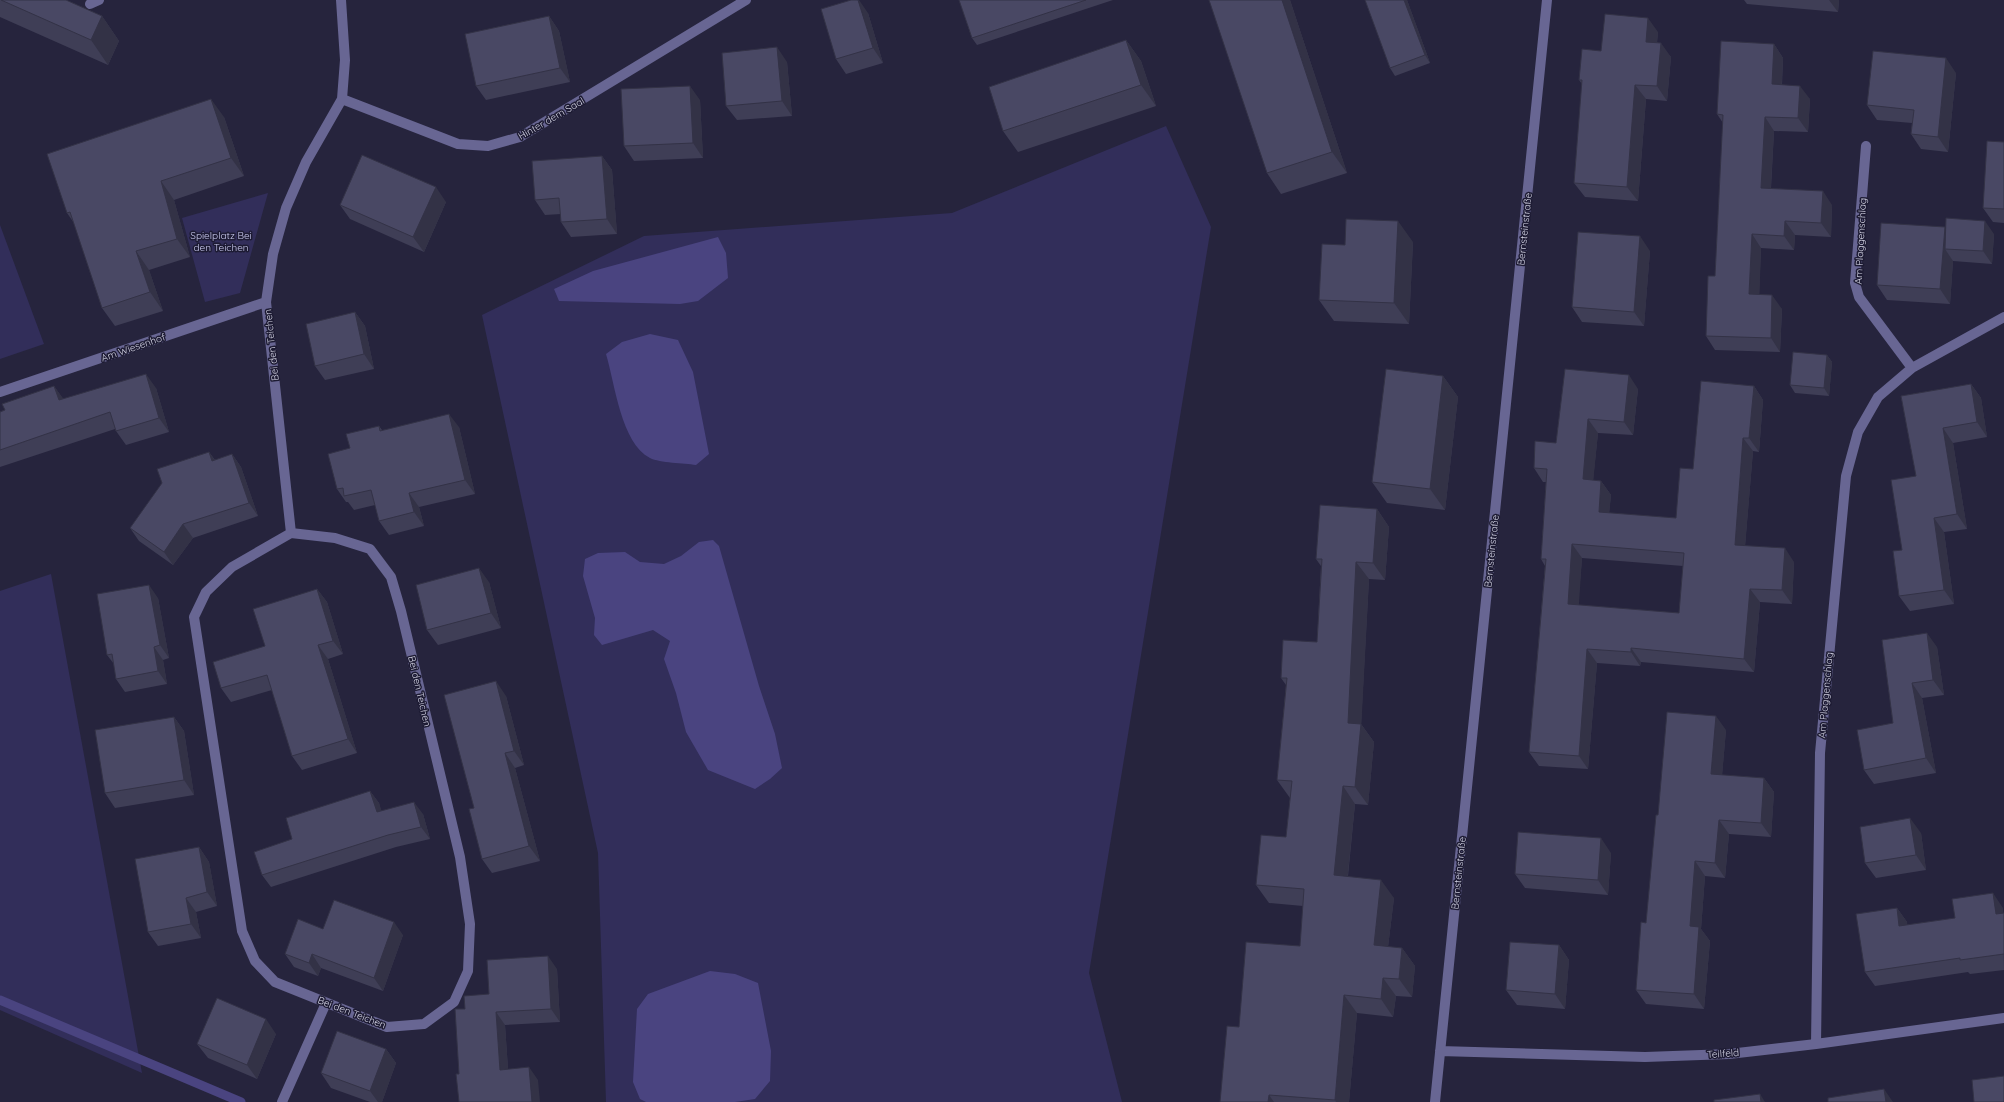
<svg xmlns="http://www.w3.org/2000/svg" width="2004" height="1102" font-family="Quicksand,sans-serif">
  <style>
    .green { fill: #322e5a }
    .water { fill: #4a4480 }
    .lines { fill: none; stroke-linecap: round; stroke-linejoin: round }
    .stream { stroke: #4a4480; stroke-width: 9 }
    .minor { stroke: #686693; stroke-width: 10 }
    .wall { fill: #3f3e56; fill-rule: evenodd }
    .shaded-wall { fill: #333246 }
    .building { fill: #494864; stroke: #333246; fill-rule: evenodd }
    .labels { text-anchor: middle; stroke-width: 3; stroke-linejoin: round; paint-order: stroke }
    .street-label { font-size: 10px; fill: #d3d3e4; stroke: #1d1b33 }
    .park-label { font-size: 10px; fill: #ccccf1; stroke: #1d1b33 }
  </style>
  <rect width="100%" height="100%" fill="#26243d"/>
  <path class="green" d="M 1166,126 L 1211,227 L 1089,973 L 1122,1102 L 606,1102 L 598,853 L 482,315 L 644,236 L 952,213 Z
    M 268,193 L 240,293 L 205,302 L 182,218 Z
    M 0,225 L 44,344 L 0,359 Z
    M 51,574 L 142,1073 L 0,1010 L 0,591 Z"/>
  <path class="water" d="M 718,237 L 726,253 L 728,278 L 698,301 L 680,304 L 559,301 L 554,289 L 593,271 Z
    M 650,334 L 678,340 L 693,372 L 709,454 L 696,465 C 684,463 660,463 650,458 C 621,443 615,384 606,354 L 622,342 Z
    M 713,540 L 719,546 L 759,686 L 775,734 L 782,768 L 770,779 L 755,789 L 708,770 L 686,732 L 676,693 L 664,659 L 670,641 L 653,630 L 602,645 L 594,635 L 595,618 L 583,576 L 585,559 L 598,553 L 625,552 L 640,562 L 664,564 L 681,556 L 699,542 Z
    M 710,971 L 735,974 L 758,983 L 771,1051 L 770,1081 L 755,1099 L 735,1102 L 646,1102 L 640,1099 L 633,1082 L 637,1009 L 648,994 Z"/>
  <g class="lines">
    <path class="stream" d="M 0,1000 L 241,1102"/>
    <path class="minor" d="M 90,4 L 99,0
      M 342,99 L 458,144 L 488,146 L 520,137 L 746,0
      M 1866,146 L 1855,283 L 1859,297 L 1912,368
      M 0,392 L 266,302
      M 291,533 L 335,538 L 370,549 L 391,577 L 401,611 L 460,857 L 470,924 L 468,971 L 454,1002 L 424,1024 L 387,1027 L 275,982 L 255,961 L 242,931 L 194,617 L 206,592 L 232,567 L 291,533 L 266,302 L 273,254 L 286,208 L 306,162 L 342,99 L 345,60 L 341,0
      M 1816,1044 L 1820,753 L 1846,476 L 1858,432 L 1878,397 L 1912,368 L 2004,317
      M 1440,1051 L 1645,1057 L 1729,1054 L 1816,1044 L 2004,1018
      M 282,1102 L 326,1003
      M 1435,1102 L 1547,0"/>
  </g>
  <path class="wall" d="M 0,0 L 66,0 L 102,16 L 119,41 L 108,65 L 0,17 Z
    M 959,0 L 1113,0 L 977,45 L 972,38 Z
    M 1290,0 L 1347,173 L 1281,194 L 1267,173 Z
    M 1365,0 L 1407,0 L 1430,63 L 1395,76 L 1390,68 Z
    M 1744,0 L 1839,0 L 1838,12 L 1747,4 Z
    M 868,13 L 883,63 L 846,74 L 836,59 Z
    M 549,16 L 559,31 L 570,82 L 486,100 L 476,86 Z
    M 1658,32 L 1657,42 L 1671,57 L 1667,101 L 1646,99 L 1638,201 L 1585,197 L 1574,183 L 1582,84 L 1579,80 L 1601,51 Z
    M 1126,40 L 1141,61 L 1156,106 L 1018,152 L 1003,131 Z
    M 1774,44 L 1783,58 L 1782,85 L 1810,99 L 1808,132 L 1774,131 L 1771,188 L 1832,205 L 1831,237 L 1795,235 L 1794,250 L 1761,248 L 1759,295 L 1782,309 L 1780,352 L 1715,350 L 1706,336 L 1715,276 L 1723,123 L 1717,114 Z
    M 787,62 L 792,116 L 737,120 L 726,106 Z
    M 1956,73 L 1948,152 L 1921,149 L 1911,134 L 1912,123 L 1877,120 L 1867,105 Z
    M 700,100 L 703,158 L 634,161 L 624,146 Z
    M 224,117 L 244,176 L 174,200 L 190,257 L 149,270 L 163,311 L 115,326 L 102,308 L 74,223 L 67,213 Z
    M 2004,142 L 2004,223 L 1993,222 L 1983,208 Z
    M 602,156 L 612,170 L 617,234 L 571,237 L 561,222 L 561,214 L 545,215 L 535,200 Z
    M 446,202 L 424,252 L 350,219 L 340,205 Z
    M 1946,229 L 1994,234 L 1992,264 L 1953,261 L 1950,304 L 1887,300 L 1877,285 Z
    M 1413,242 L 1409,324 L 1334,321 L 1319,300 L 1345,245 Z
    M 1650,251 L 1644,326 L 1582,322 L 1572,307 Z
    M 355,312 L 365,326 L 374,369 L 325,380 L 315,366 Z
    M 1827,355 L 1832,362 L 1829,396 L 1795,393 L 1790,385 Z
    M 1565,369 L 1638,389 L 1633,435 L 1598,433 L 1593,480 L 1601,481 L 1611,495 L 1609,513 L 1676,518 L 1693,469 L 1754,386 L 1763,400 L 1759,452 L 1753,451 L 1745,546 L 1794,562 L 1792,604 L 1760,602 L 1754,672 L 1641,662 L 1640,666 L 1597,663 L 1588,769 L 1539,766 L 1529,752 L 1545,566 L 1541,559 L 1546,482 L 1543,482 L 1534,468 L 1556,443 ZM 1582,558 L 1683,566 L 1679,613 L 1578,605 Z
    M 1443,376 L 1458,397 L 1445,510 L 1387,503 L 1372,482 Z
    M 1971,384 L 1981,398 L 1987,437 L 1953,443 L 1967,529 L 1944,532 L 1954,604 L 1910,611 L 1899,596 L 1902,550 L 1916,476 L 1901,396 Z
    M 54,386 L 63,399 L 156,388 L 169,432 L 126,445 L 116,431 L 115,429 L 0,467 L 0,412 Z
    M 379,426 L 382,430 L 459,427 L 475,494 L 419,507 L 424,526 L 389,535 L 379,521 L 375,505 L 354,510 L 348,502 L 346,502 L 337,489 L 350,448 Z
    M 209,452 L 215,460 L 232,454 L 241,467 L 258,516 L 193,538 L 173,565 L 139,541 L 130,528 Z
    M 1377,509 L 1389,527 L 1385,580 L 1369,579 L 1361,724 L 1374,742 L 1368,805 L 1355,804 L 1348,876 L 1394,898 L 1388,947 L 1402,948 L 1415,966 L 1412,997 L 1396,996 L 1393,1017 L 1357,1013 L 1349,1102 L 1220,1102 L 1239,1027 L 1300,946 L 1303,906 L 1269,903 L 1256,885 L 1286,837 L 1290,798 L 1277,780 L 1286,685 L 1281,678 L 1317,642 L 1321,566 L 1316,559 Z
    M 489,582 L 501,628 L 438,645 L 427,630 Z
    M 317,589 L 327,602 L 343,654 L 328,659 L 357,753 L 302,770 L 292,756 L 272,690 L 231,702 L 221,688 L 265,646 Z
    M 158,598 L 169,658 L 163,660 L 167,684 L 125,692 L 116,679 L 114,664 L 107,655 Z
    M 1882,640 L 1937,647 L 1944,695 L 1922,698 L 1936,773 L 1874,784 L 1864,770 L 1893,723 Z
    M 506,696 L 524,765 L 515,768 L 540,861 L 492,873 L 482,859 L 474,808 Z
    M 174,717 L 184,731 L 194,795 L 115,808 L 105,793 Z
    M 1726,730 L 1722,775 L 1764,778 L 1774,792 L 1771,837 L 1729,834 L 1725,878 L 1705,876 L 1701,929 L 1710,941 L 1704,1009 L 1646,1004 L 1636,990 L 1646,923 L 1658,815 Z
    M 370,791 L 379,803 L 381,811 L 423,814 L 430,839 L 396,847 L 271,887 L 262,875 L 292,839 Z
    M 1921,833 L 1926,870 L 1876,878 L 1865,863 Z
    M 199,847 L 209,862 L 217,906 L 196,912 L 201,938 L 158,946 L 148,932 Z
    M 1611,853 L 1608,895 L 1525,888 L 1515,874 Z
    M 1897,908 L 1907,922 L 1907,925 L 1955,918 L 2003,908 L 2004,970 L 1970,974 L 1968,972 L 1875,986 L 1865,972 Z
    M 323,929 L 403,935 L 383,991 L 321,968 L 318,976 L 294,967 L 285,954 Z
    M 1559,945 L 1569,960 L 1565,1009 L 1517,1005 L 1506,990 Z
    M 557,969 L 560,1022 L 505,1025 L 508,1069 L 538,1080 L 459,1074 L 465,1009 Z
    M 276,1034 L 257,1079 L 208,1058 L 197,1044 Z
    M 386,1049 L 396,1063 L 382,1102 L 370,1102 L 331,1088 L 321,1073 Z"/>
  <path class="shaded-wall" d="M 858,0 L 859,0 L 868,13 L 883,63 L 873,48 Z
    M 1282,0 L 1290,0 L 1347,173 L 1332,152 Z
    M 1404,0 L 1407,0 L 1430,63 L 1425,55 Z
    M 1829,0 L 1839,0 L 1838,12 Z
    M 102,16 L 119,41 L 108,65 L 91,40 Z
    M 549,16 L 559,31 L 570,82 L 560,68 Z
    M 1648,18 L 1658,32 L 1656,56 L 1646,42 Z
    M 1126,40 L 1141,61 L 1156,106 L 1141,85 Z
    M 1661,43 L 1671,57 L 1667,101 L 1657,86 Z
    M 1774,44 L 1783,58 L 1781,98 L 1772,84 Z
    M 777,47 L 787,62 L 792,116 L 782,101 Z
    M 1946,58 L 1956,73 L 1948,152 L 1938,137 Z
    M 1635,85 L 1646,99 L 1638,201 L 1627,187 Z
    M 690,86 L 700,100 L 703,158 L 693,143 Z
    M 1800,86 L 1810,99 L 1808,132 L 1798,118 Z
    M 211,99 L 224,117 L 244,176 L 231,158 Z
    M 1765,117 L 1774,131 L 1770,202 L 1761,188 Z
    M 602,156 L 612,170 L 617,234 L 607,219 Z
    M 161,181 L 174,200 L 190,257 L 177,239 Z
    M 436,187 L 446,202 L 424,252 L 413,237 Z
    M 1823,191 L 1832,205 L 1831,237 L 1821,223 Z
    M 1398,221 L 1413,242 L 1409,324 L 1394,303 Z
    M 1785,221 L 1795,235 L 1794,250 L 1784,236 Z
    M 1985,221 L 1994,234 L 1992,264 L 1983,251 Z
    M 1945,227 L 1955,242 L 1945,249 L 1953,261 L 1950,304 L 1940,289 Z
    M 1752,234 L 1761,248 L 1759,308 L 1749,294 Z
    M 1640,236 L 1650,251 L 1644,326 L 1634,312 Z
    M 136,251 L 149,270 L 163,311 L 150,292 Z
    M 1772,295 L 1782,309 L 1780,352 L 1771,338 Z
    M 355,312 L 365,326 L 374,369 L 364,354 Z
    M 1827,355 L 1832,362 L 1829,396 L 1824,388 Z
    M 146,374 L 156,388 L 169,432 L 159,418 Z
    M 1629,375 L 1638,389 L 1633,435 L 1624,422 Z
    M 1443,376 L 1458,397 L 1445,510 L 1430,489 Z
    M 1971,384 L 1981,398 L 1987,437 L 1977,422 Z
    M 54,386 L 65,401 L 59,400 Z
    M 1754,386 L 1763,400 L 1759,452 L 1749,438 Z
    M 449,414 L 459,427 L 475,494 L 465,480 Z
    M 1588,419 L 1598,433 L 1592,493 L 1583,479 Z
    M 1943,428 L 1953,443 L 1967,529 L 1957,514 Z
    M 1743,438 L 1753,451 L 1744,559 L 1735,545 Z
    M 209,452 L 218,465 L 212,461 Z
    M 232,454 L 241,467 L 258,516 L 249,503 Z
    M 1601,481 L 1611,495 L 1608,526 L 1599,512 Z
    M 409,493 L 419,507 L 424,526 L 414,512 Z
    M 1377,509 L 1389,527 L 1385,580 L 1373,563 Z
    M 1934,518 L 1944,532 L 1954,604 L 1944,590 Z
    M 183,524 L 193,538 L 173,565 L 164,552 Z
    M 1572,544 L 1582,558 L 1578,618 L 1568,604 Z
    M 1785,548 L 1794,562 L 1792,604 L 1782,590 Z
    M 1356,562 L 1369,579 L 1361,731 L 1361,724 L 1374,742 L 1368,805 L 1355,787 L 1348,723 Z
    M 479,568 L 489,582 L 501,628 L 491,613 Z
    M 149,585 L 158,598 L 169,658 L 160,645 Z
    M 317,589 L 327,602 L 343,654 L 333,641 Z
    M 1750,589 L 1760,602 L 1754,672 L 1744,659 Z
    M 1927,633 L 1937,647 L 1944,695 L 1933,680 Z
    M 318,645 L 328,659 L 357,753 L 348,739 Z
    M 154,647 L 163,660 L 167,684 L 158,671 Z
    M 1631,648 L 1641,662 L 1640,666 L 1631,652 Z
    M 1587,649 L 1597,663 L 1588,769 L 1579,756 Z
    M 496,681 L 506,696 L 524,765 L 514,751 Z
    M 1912,683 L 1922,698 L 1936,773 L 1926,758 Z
    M 1716,716 L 1726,730 L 1721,788 L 1711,774 Z
    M 174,717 L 184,731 L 194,795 L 184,780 Z
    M 505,753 L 515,768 L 540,861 L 529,846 Z
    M 1764,778 L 1774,792 L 1771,837 L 1761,823 Z
    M 1343,786 L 1355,804 L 1346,892 L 1334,875 Z
    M 370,791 L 379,803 L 386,825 L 377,812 Z
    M 414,802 L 423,814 L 430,839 L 421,827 Z
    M 1910,818 L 1921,833 L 1926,870 L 1916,855 Z
    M 1719,820 L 1729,834 L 1725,878 L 1715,863 Z
    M 1601,838 L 1611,853 L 1608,895 L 1598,880 Z
    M 199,847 L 209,862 L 217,906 L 207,892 Z
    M 1695,861 L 1705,876 L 1701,929 L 1710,941 L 1704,1009 L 1694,994 L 1690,926 Z
    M 1381,880 L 1394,898 L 1386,963 L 1374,945 Z
    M 1993,893 L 2003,908 L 2004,926 L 1996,914 Z
    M 186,898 L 196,912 L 201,938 L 191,924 Z
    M 1897,908 L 1907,922 L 1910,941 L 1899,926 Z
    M 394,922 L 403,935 L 383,991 L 374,978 Z
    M 1559,945 L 1569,960 L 1565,1009 L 1555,994 Z
    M 1402,948 L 1415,966 L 1412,997 L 1399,979 Z
    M 312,954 L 321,968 L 318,976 L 309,963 Z
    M 548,956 L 557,969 L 560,1022 L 551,1009 Z
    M 1383,978 L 1396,996 L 1393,1017 L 1381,999 Z
    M 1344,995 L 1357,1013 L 1349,1102 L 1336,1102 L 1335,1100 Z
    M 496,1012 L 505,1025 L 509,1083 L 500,1070 Z
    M 266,1019 L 276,1034 L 257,1079 L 247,1065 Z
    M 386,1049 L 396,1063 L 382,1102 L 378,1102 L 370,1091 Z
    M 529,1067 L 538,1080 L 540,1102 L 532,1102 Z
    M 1884,1089 L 1893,1102 L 1886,1102 Z
    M 1760,1094 L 1765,1102 L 1761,1102 Z
    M 1269,1095 L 1274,1102 L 1268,1102 Z"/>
  <path class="building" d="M 1,0 L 66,0 L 102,16 L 91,40 Z
    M 851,0 L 858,0 L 873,48 L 836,59 L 821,9 Z
    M 959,0 L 1086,0 L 972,38 Z
    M 1209,0 L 1282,0 L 1332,152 L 1267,173 Z
    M 1365,0 L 1404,0 L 1425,55 L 1390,68 Z
    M 1605,14 L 1648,18 L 1646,42 L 1661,43 L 1657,86 L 1635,85 L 1627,187 L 1574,183 L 1582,80 L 1579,80 L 1582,49 L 1601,51 Z
    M 549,16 L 560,68 L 476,86 L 465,34 Z
    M 1126,40 L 1141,85 L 1003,131 L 989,87 Z
    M 1721,41 L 1774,44 L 1772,84 L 1800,86 L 1798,118 L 1765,117 L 1761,188 L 1823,191 L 1821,223 L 1785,221 L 1784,236 L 1752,234 L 1749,294 L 1772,295 L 1771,338 L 1706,336 L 1708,276 L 1715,276 L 1723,115 L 1717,114 Z
    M 777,47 L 782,101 L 726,106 L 722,53 Z
    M 1873,51 L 1946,58 L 1938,137 L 1911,134 L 1914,110 L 1867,105 Z
    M 690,86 L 693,143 L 624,146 L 621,89 Z
    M 211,99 L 231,158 L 161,181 L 177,239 L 136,251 L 150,292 L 102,308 L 70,212 L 67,213 L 47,154 Z
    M 1987,141 L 2004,142 L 2004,209 L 1983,208 Z
    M 362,155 L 436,187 L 413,237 L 340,205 Z
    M 602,156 L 607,219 L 561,222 L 559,198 L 535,200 L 532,161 Z
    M 1946,218 L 1985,221 L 1983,251 L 1945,249 Z
    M 1346,219 L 1398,221 L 1394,303 L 1319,300 L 1322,244 L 1345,245 Z
    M 1881,223 L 1945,227 L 1940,289 L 1877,285 Z
    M 1578,232 L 1640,236 L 1634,312 L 1572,307 Z
    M 355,312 L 364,354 L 315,366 L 306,324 Z
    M 1793,352 L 1827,355 L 1824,388 L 1790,385 Z
    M 1386,369 L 1443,376 L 1430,489 L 1372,482 Z
    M 1565,369 L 1629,375 L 1624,422 L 1588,419 L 1583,479 L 1601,481 L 1599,512 L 1676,518 L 1680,468 L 1693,469 L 1701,381 L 1754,386 L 1749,438 L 1743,438 L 1735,545 L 1785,548 L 1782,590 L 1750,589 L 1744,659 L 1631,648 L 1631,652 L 1587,649 L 1579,756 L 1529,752 L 1546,559 L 1541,559 L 1547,469 L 1534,468 L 1535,441 L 1556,443 ZM 1572,544 L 1684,553 L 1679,613 L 1568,604 Z
    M 146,374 L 159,418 L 116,431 L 110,412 L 0,450 L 0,412 L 5,410 L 2,404 L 54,386 L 59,400 Z
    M 1971,384 L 1977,422 L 1943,428 L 1957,514 L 1934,518 L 1944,590 L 1899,596 L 1893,551 L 1902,550 L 1891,480 L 1916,476 L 1901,396 Z
    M 449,414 L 465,480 L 409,493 L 414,512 L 379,521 L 371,490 L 344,496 L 343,488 L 337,489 L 328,454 L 350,448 L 346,434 L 379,426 L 380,431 Z
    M 209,452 L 212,461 L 232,454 L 249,503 L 183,524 L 164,552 L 130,528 L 162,483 L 157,469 Z
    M 1320,505 L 1377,509 L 1373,563 L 1356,562 L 1348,723 L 1361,724 L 1355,787 L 1343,786 L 1334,875 L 1381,880 L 1374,945 L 1402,948 L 1399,979 L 1383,978 L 1381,999 L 1344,995 L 1335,1100 L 1269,1095 L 1268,1102 L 1220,1102 L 1227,1026 L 1239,1027 L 1246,942 L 1300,946 L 1304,889 L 1256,885 L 1261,835 L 1286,837 L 1292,781 L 1277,780 L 1287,678 L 1281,678 L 1283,640 L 1317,642 L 1322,559 L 1316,559 Z
    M 479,568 L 491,613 L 427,630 L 416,585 Z
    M 149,585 L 160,645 L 154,647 L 158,671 L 116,679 L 112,654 L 107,655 L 97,594 Z
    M 317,589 L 333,641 L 318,645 L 348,739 L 292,756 L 267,675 L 221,688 L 213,662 L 265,646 L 253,609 Z
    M 1927,633 L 1933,680 L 1912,683 L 1926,758 L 1864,770 L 1857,730 L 1893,723 L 1882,640 Z
    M 496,681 L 514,751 L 505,753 L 529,846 L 482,859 L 469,809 L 474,808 L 444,695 Z
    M 1667,712 L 1716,716 L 1711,774 L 1764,778 L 1761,823 L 1719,820 L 1715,863 L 1695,861 L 1690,926 L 1699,927 L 1694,994 L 1636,990 L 1641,922 L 1646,923 L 1656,815 L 1658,815 Z
    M 174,717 L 184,780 L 105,793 L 95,730 Z
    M 370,791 L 377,812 L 414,802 L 421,827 L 388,835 L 262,875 L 254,852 L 292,839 L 286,818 Z
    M 1910,818 L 1916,855 L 1865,863 L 1860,827 Z
    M 1518,832 L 1601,838 L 1598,880 L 1515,874 Z
    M 199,847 L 207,892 L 186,898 L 191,924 L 148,932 L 135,859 Z
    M 1993,893 L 1996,914 L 2004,913 L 2004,954 L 1960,960 L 1960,958 L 1865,972 L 1856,914 L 1897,908 L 1899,926 L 1955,918 L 1952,899 Z
    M 334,900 L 394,922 L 374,978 L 312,954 L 309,963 L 285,954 L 298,919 L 323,929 Z
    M 1510,942 L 1559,945 L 1555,994 L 1506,990 Z
    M 548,956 L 551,1009 L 496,1012 L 500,1070 L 529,1067 L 532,1102 L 459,1102 L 456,1074 L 459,1074 L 455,1009 L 465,1009 L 464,996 L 489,994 L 487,960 Z
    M 217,998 L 266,1019 L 247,1065 L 197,1044 Z
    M 337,1031 L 386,1049 L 370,1091 L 321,1073 Z
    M 2004,1076 L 2004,1102 L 1974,1102 L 1972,1080 Z
    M 1884,1089 L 1886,1102 L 1828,1102 L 1828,1098 Z
    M 1760,1094 L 1761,1102 L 1714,1102 L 1714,1100 Z"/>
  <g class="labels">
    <g class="street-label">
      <text transform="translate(551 118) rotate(-30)" y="4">Hinter dem Saal</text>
      <text transform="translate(1524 229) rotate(-84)" y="4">Bernsteinstraße</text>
      <text transform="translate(1860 241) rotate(-87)" y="4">Am Plaggenschlag</text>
      <text transform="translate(271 345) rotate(-96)" y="4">Bei den Teichen</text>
      <text transform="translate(133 347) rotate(-19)" y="4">Am Wiesenhof</text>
      <text transform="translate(1491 551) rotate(-84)" y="4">Bernsteinstraße</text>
      <text transform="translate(420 691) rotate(77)" y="4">Bei den Teichen</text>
      <text transform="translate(1825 695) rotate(-85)" y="4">Am Plaggenschlag</text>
      <text transform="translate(1458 873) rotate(-84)" y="4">Bernsteinstraße</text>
      <text transform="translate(352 1012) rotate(21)" y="4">Bei den Teichen</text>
      <text transform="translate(1723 1053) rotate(-4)" y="4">Teilfeld</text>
    </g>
    <g class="park-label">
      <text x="221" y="239">Spielplatz Bei<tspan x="221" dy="12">den Teichen</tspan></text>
    </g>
  </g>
</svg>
